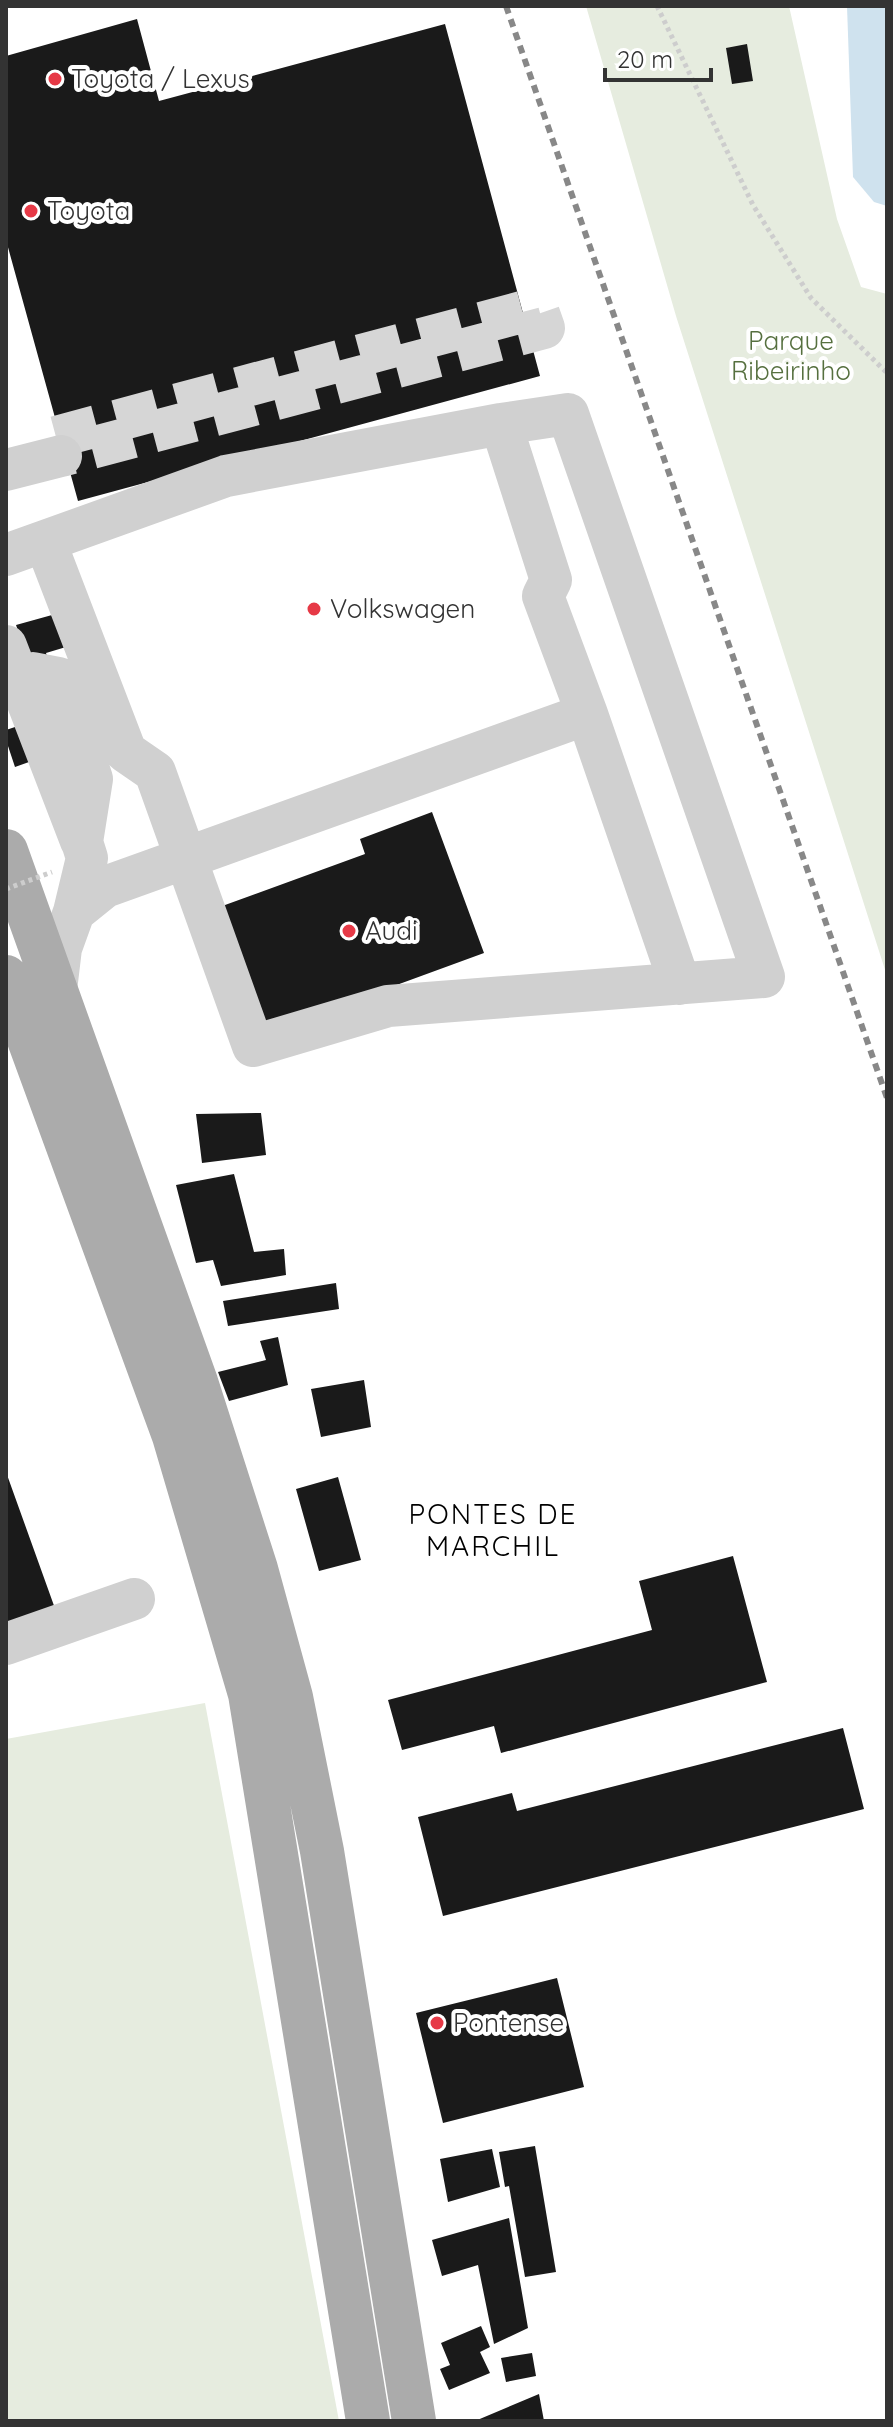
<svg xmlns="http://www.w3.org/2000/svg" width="893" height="2427" font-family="Quicksand,sans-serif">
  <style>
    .green { fill: #e6ecdf }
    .water { fill: #cfe2ee }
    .building { fill: #1a1a1a }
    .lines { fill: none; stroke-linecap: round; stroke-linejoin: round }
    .minor-tunnel { stroke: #d6d6d6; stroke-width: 42; stroke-dasharray: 42 21; stroke-linecap: butt }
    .path { stroke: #cdcdcd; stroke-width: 5; stroke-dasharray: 4 4; stroke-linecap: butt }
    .minor { stroke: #d0d0d0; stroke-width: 42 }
    .major { stroke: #ababab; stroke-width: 44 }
    .rail { stroke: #888; stroke-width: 6; stroke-dasharray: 8 6; stroke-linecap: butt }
    .path-bridge { stroke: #cdcdcd; stroke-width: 5; stroke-dasharray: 4 4; stroke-linecap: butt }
    .poi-dot { fill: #e63946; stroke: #fff; stroke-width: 3 }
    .labels { text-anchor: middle; stroke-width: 8; stroke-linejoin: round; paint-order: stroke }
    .poi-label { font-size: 26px; fill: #333; stroke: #fff; text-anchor: start }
    .park-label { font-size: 26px; fill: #56703f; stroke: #fff }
    .neighbourhood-label { font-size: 28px; letter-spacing: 2px; fill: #000; stroke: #fff }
  </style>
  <rect width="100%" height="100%" fill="#fff"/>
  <path class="green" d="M 586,6 L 789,6 L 837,219 L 861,287 L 887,294 L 887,976 L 676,316 Z
    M 205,1703 L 339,2421 L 6,2421 L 6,1739 Z"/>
  <path class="water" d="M 847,6 L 887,6 L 887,206 L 874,202 L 853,177 Z"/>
  <path class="building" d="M 137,19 L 159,101 L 445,24 L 540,376 L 78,501 L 6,240 L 6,56 Z
    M 747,44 L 753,81 L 732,84 L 726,48 Z
    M 52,615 L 66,647 L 46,653 L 65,710 L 99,737 L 15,767 L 6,740 L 6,730 L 48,716 L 16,625 Z
    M 432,812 L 484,953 L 260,1035 L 214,909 L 365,854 L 360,839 Z
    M 261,1113 L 266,1155 L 202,1163 L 196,1114 Z
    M 234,1174 L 254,1252 L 284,1249 L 286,1275 L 221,1286 L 213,1260 L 196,1263 L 176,1185 Z
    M 336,1283 L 339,1309 L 228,1326 L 223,1301 Z
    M 278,1337 L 288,1385 L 229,1401 L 218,1372 L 266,1360 L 260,1341 Z
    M 364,1380 L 371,1427 L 321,1437 L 311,1389 Z
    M 6,1472 L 57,1614 L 6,1632 Z
    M 338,1477 L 361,1560 L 319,1571 L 296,1489 Z
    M 733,1556 L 767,1682 L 501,1753 L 494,1726 L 402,1750 L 388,1700 L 652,1630 L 639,1581 Z
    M 843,1728 L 864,1809 L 443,1916 L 418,1817 L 512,1793 L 517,1811 Z
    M 557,1978 L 584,2087 L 443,2123 L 416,2013 Z
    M 535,2146 L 556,2272 L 525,2277 L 509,2186 L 505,2187 L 499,2152 Z
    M 492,2149 L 500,2187 L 448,2202 L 440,2159 Z
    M 509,2218 L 528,2328 L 494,2344 L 478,2265 L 442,2276 L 432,2240 Z
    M 481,2326 L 490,2347 L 480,2352 L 490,2373 L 449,2390 L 440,2369 L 450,2365 L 441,2343 Z
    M 532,2353 L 536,2376 L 506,2382 L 501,2358 Z
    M 539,2394 L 544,2421 L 475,2421 Z"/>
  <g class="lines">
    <path class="minor-tunnel" d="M 56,437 L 537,308 L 544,328 L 61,456"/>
    <path class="path" d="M 657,6 L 753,205 L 811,298 L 887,373"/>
    <path class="minor" d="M 6,470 L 61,456
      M 45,541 L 126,752 L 155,772 L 253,1046 L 388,1006 L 764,977 L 568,414 L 501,424
      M 6,555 L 226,476 L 501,424 L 551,580 L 543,596 L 587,714 L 680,984
      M 6,646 L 81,841
      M 33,673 L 59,678 L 92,779 L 82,842 L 87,858 L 74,912
      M 56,990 L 61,948 L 74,912 L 105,887 L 587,714
      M 6,1644 L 134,1599"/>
    <path class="major" d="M 6,851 L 196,1382 L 256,1569 L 291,1697 L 322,1851 L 414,2421
      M 6,977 L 174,1436 L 250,1694 L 368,2421"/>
    <path class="rail" d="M 506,6 L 887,1098"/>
    <path class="path-bridge" d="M 6,889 L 52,872"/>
  </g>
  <g class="poi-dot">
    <circle cx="55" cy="79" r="8"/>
    <circle cx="31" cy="211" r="8"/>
    <circle cx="314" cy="609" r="8"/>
    <circle cx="349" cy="931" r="8"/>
    <circle cx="437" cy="2023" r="8"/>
  </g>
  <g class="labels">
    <g class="poi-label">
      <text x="71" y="88">Toyota / Lexus</text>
      <text x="47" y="220">Toyota</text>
      <text x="330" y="618">Volkswagen</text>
      <text x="365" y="940">Audi</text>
      <text x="453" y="2032">Pontense</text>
    </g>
    <g class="park-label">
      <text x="791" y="350">Parque<tspan x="791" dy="30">Ribeirinho</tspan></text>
    </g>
    <g class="neighbourhood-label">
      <text x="493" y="1524">PONTES DE<tspan x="493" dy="32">MARCHIL</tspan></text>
    </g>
  </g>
  <rect width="893" height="2427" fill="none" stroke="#333333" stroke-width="16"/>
  <path d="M605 68v12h106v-12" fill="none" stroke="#333333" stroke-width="4"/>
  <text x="617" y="68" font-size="24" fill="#333333" stroke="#ffffff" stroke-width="6" paint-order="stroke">20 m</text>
</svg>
